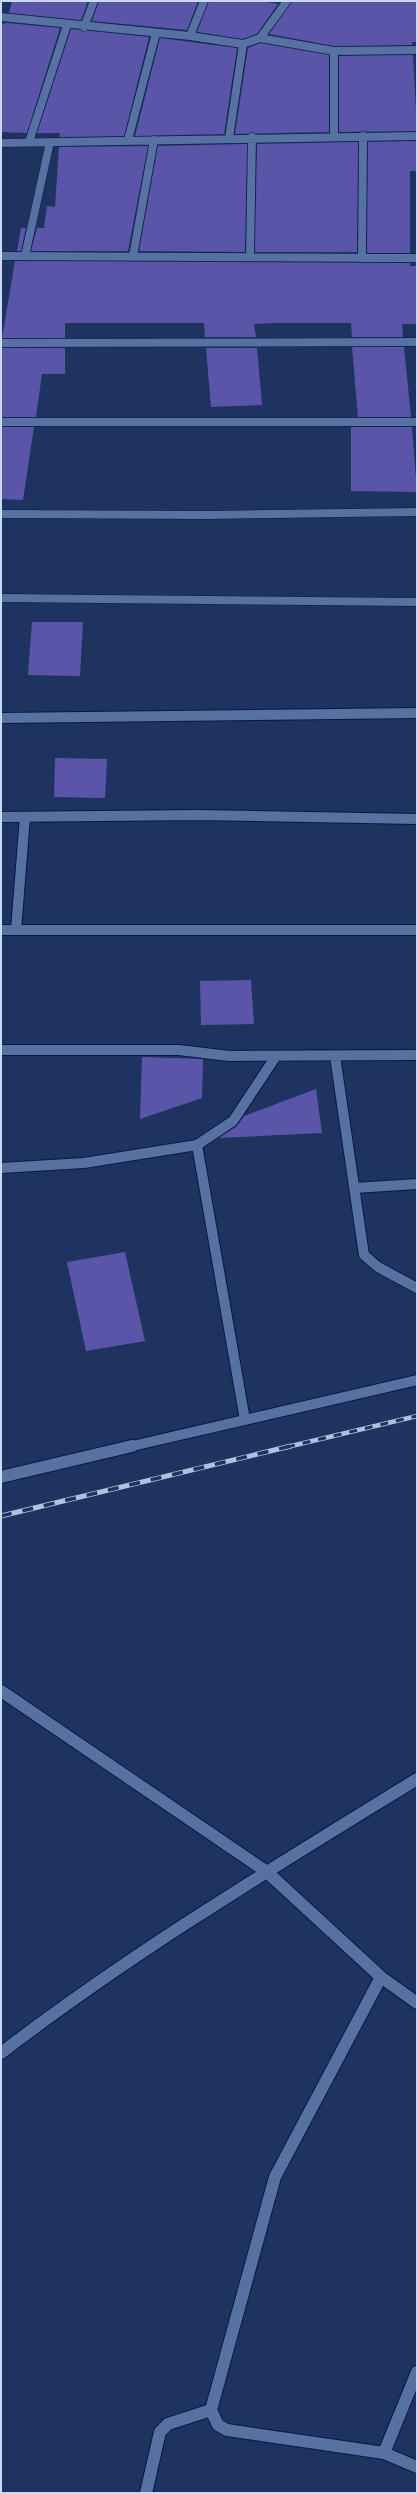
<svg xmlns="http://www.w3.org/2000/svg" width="418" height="2494" font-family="Ubuntu,sans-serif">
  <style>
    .building { fill: #5b55aa }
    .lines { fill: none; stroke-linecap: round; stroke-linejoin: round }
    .minor-far2-casing { stroke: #081944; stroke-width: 9 }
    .minor-far1-casing { stroke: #081944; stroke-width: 12 }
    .minor-casing { stroke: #081944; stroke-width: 14 }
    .minor-far2 { stroke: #5871a3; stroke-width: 8 }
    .minor-far1 { stroke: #5871a3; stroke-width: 10 }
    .minor { stroke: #5871a3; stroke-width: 12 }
    .rail-far1-casing { stroke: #b1c0df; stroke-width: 4.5 }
    .rail-casing { stroke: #b1c0df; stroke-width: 5 }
    .rail-far1 { stroke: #1f3361; stroke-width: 3; stroke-dasharray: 8; stroke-linecap: butt }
    .rail { stroke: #1f3361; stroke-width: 3.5; stroke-dasharray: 11; stroke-linecap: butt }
  </style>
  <rect width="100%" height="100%" fill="#1f3361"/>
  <path class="building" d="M 12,1 L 88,1 L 81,20 L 9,13 Z
    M 99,1 L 198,1 L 187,30 L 92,21 Z
    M 209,1 L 260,1 L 278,4 L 257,34 L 242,39 L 197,32 Z
    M 292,1 L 417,1 L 417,42 L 412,42 L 412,45 L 334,46 L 269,34 Z
    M 7,23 L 60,28 L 27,133 L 1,132 L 1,24 Z
    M 71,29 L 149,37 L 124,136 L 59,137 L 60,133 L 37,133 Z
    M 160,38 L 237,48 L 224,134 L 135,136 Z
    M 260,43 L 329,55 L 329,132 L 235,134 L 248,48 Z
    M 413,55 L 417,131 L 339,132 L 339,56 Z
    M 417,141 L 417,171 L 410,171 L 410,253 L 367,253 L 368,142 Z
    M 358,142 L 357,252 L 255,252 L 257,144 Z
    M 247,144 L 245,252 L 139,251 L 158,146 Z
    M 148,146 L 128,251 L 31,251 L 37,228 L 44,228 L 47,206 L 55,207 L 59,147 Z
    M 21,228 L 26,228 L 21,251 L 17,251 Z
    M 15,261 L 410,263 L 410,266 L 417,266 L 417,324 L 402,324 L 403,337 L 352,337 L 351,323 L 274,323 L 254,324 L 256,337 L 205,337 L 204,323 L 65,323 L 65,338 L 2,338 Z
    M 352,347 L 404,347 L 411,417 L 358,417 Z
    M 1,348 L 65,348 L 65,374 L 42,374 L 36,417 L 1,417 Z
    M 206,348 L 257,348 L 262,405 L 211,407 Z
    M 1,427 L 34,427 L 23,500 L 1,499 Z
    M 351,427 L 412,427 L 417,492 L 351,491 Z
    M 32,622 L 83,622 L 80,676 L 28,675 Z
    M 55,758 L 107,759 L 105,798 L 54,797 Z
    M 251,980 L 254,1024 L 201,1025 L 200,981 Z
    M 142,1057 L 203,1059 L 202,1098 L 140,1119 Z
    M 316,1089 L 322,1133 L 219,1138 L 237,1126 L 244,1116 Z
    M 125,1252 L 145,1341 L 86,1351 L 67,1262 Z"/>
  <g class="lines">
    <defs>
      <path id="minor-far2" d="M 1,17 L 190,36 L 243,44 L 260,38 L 334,51 L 417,50
        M 84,27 L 94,1
        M 190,36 L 204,1
        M 260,38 L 287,1
        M 334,51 L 334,135
        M 229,138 L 243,44
        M 128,140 L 156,33
        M 29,142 L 67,25
        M 1,143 L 417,136
        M 1,256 L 417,258
        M 25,256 L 50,142
        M 133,256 L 154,140
        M 250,257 L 252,137
        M 362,258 L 363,136
        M 1,343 L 417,342
        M 1,422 L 417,422
        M 1,514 L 209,515 L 417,512
        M 1,598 L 417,602"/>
      <path id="minor-far1" d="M 1,718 L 417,713
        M 1,817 L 199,815 L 417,819
        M 1,930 L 417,930
        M 16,930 L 25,817
        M 1,1050 L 179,1050 L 229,1056 L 417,1055
        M 335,1056 L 364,1255 L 378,1267 L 417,1288
        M 197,1145 L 245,1420
        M 1,1168 L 84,1163 L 197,1145 L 233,1121 L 276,1056
        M 354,1188 L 417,1184
        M 128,1447 L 417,1380"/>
      <path id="minor" d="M 1,1477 L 132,1446
        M 1,1691 L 267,1872 L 381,1977 L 417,2003
        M 381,1977 L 275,2177 L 211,2410 L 218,2425 L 227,2430 L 384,2453 L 417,2467
        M 1,2053 C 133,1952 276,1866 417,1779
        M 384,2453 L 417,2372
        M 146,2493 L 160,2432 L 168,2424 L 211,2410"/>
    </defs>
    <use href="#minor-far2" class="minor-far2-casing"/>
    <use href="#minor-far1" class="minor-far1-casing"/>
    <use href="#minor" class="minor-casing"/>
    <use href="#minor-far2" class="minor-far2"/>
    <use href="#minor-far1" class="minor-far1"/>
    <use href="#minor" class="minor"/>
    <defs>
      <path id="rail-far1" d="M 287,1447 L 417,1416"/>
      <path id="rail" d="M 1,1516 L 291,1446"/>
    </defs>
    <use href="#rail-far1" class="rail-far1-casing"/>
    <use href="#rail" class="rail-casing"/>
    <use href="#rail-far1" class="rail-far1"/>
    <use href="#rail" class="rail"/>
  </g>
  <rect width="418" height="2494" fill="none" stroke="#cad9f5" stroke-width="4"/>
</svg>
